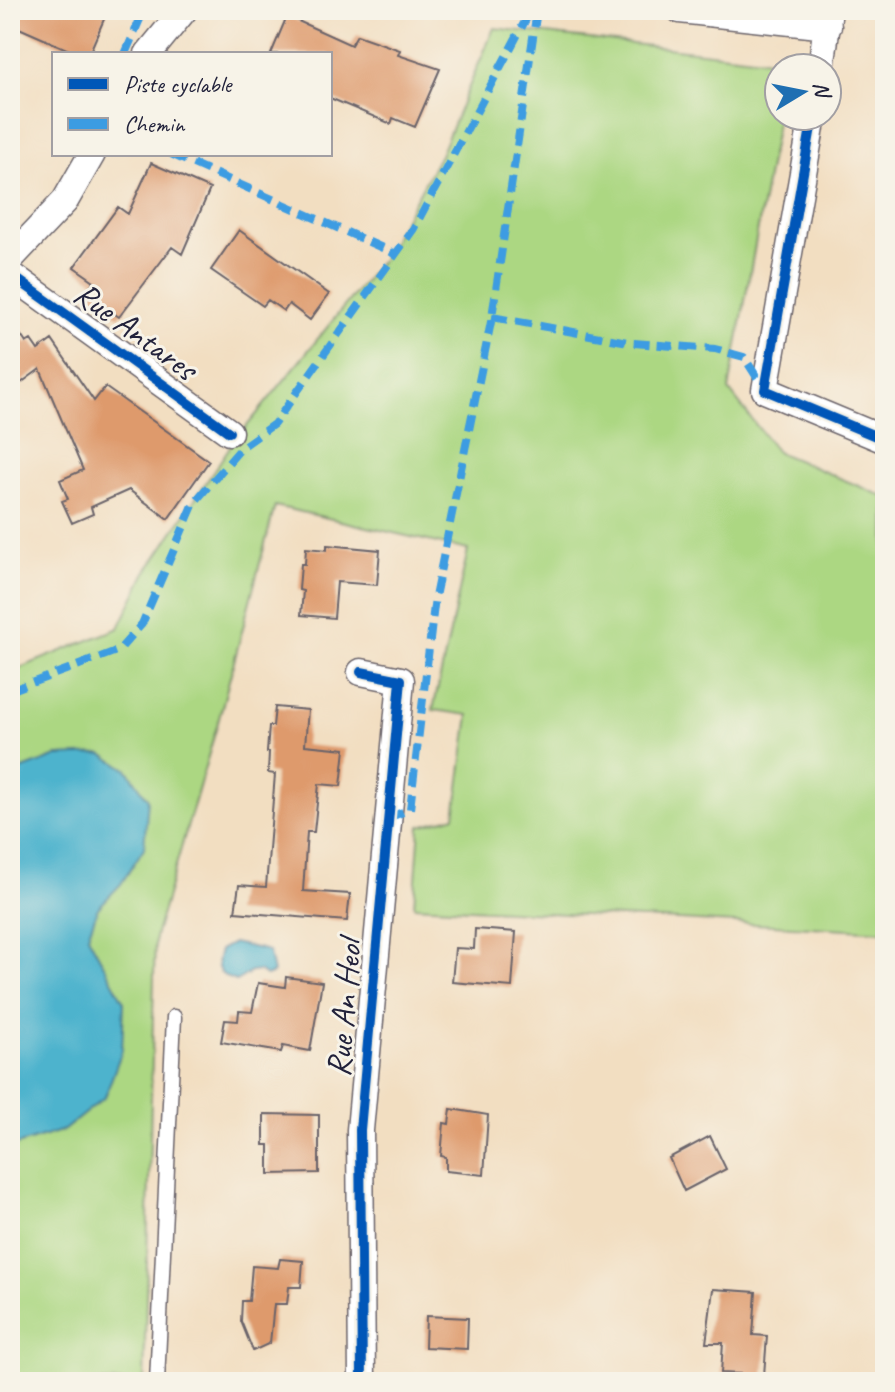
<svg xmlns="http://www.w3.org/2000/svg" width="895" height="1392" font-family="Caveat,sans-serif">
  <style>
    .green { fill: #acd782; stroke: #677c5e; stroke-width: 2 }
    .water { fill: #4eb3cd; stroke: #386a84; stroke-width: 2 }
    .building { fill: #de9a6c }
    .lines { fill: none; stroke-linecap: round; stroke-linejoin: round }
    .service-casing { stroke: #6b646a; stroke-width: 17 }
    .minor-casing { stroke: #6b646a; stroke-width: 29 }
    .service { stroke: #fff; stroke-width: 14 }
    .minor { stroke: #fff; stroke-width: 26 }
    .quiet { stroke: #3c9ce2; stroke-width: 8; stroke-dasharray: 16 8; stroke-linecap: butt }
    .cycleway-casing { stroke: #f7f3e8; stroke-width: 15 }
    .cycleway { stroke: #0057b8; stroke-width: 10 }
    .labels { text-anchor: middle; stroke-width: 6; stroke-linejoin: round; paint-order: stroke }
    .street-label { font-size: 34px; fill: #22223b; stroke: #f7f3e8 }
  </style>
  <rect width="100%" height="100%" fill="#f7f3e8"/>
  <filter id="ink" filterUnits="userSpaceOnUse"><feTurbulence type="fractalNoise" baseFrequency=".0125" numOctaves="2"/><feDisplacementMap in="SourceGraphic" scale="16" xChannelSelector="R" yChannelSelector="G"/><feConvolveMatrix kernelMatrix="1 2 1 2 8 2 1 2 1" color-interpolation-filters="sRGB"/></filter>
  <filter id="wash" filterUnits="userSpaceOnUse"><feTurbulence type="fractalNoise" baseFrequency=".006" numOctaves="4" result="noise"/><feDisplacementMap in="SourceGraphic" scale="32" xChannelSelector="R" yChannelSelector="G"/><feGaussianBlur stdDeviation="1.8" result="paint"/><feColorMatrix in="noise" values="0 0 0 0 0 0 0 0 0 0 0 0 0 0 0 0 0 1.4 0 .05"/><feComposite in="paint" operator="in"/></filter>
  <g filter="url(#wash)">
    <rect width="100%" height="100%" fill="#f2dec1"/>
    <path class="green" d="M 494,28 L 788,62 L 787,68 L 779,68 L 779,111 L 729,390 L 777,452 L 885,497 L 885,931 L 414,906 L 420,826 L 455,816 L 469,715 L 433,710 L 468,550 L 275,506 L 217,726 L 155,937 L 144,1382 L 10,1382 L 10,672 L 119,628 L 145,574 L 229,448 L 382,260 L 440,155 Z"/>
    <path class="water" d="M 102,754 L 127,769 L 148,799 L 144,848 L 121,884 L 98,908 L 88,936 L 124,1002 L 122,1050 L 105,1097 L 64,1130 L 17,1145 L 10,1145 L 10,774 L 57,756 Z
      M 233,943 L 265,950 L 269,953 L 273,973 L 266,976 L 259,971 L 251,972 L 236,981 C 218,976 214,967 220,950 Z"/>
    <g id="blocks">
      <path class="building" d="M 10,10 L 108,10 L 89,54 L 78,54 L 10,24 Z
        M 287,16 L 351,45 L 357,35 L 400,50 L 398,55 L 440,69 L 415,127 L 393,118 L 391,124 L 330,98 L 330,54 L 271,54 Z
        M 151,163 L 210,189 L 182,254 L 172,247 L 119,317 L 85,293 L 94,281 L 74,267 L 118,207 L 128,214 Z
        M 239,230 L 329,294 L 310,320 L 289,304 L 284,311 L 268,300 L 263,306 L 211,270 Z
        M 10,319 L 26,343 L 31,340 L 38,350 L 52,340 L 94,401 L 105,387 L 209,461 L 168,519 L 129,490 L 91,507 L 93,514 L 72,523 L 62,501 L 68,499 L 60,480 L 83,470 L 40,369 L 10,391 Z
        M 327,545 L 380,550 L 377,585 L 337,582 L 334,618 L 301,615 L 303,591 L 299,590 L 301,564 L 305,564 L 306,548 L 327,550 Z
        M 275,707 L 308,710 L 305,745 L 345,749 L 341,786 L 319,784 L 314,832 L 307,832 L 303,891 L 350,894 L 347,921 L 235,912 L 239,885 L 266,887 L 275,774 L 268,773 L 269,752 L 267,752 L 269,726 L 273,726 Z
        M 475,929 L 516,932 L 512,987 L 452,982 L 455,948 L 474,949 Z
        M 286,977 L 322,982 L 310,1051 L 283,1046 L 281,1052 L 221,1042 L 225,1020 L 238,1021 L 239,1011 L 252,1012 L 258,983 L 285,987 Z
        M 451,1109 L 488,1115 L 484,1175 L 446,1171 L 446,1157 L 441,1156 L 444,1123 L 449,1124 Z
        M 264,1114 L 319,1115 L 319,1173 L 269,1174 L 269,1145 L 264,1145 Z
        M 710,1136 L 726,1169 L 684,1191 L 669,1158 Z
        M 280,1259 L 303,1261 L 301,1287 L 289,1287 L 287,1304 L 274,1304 L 270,1343 L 253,1351 L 241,1321 L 242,1301 L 249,1301 L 252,1266 L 278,1268 Z
        M 713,1289 L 756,1292 L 753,1335 L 767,1336 L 764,1375 L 721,1373 L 723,1343 L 706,1343 Z
        M 426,1316 L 468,1318 L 467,1349 L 425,1347 Z"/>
    </g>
  </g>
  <g filter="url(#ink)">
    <use href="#blocks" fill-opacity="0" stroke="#6b646a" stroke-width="2"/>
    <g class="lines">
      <defs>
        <path id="service" d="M 157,1382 L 174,1017"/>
        <path id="minor" d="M 680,10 L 828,26
          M 148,54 L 184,10
          M 821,68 L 829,10
          M 813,116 L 765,390 L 885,440
          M 10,259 L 65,201 L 92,154
          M 10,274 L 229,432
          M 361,672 L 401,680 L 360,1130 L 362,1382"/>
      </defs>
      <use href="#service" class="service-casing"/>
      <use href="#minor" class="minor-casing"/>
      <use href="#service" class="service"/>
      <use href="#minor" class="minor"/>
      <path class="quiet" d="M 125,54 L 144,10
        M 171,154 L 396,254
        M 492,317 L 633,343 L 715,349 L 744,357 L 765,390
        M 10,691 L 119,650 L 142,624 L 194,503 L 242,447 L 274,424 L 413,230 L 531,10
        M 388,818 L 410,809 L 435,597 L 492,317 L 537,10"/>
      <defs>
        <path id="cycleway" d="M 813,116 L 765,390 L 885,440
          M 10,274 L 229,432
          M 361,672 L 401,680 L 360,1130 L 362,1382"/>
      </defs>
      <use href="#cycleway" class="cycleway-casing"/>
      <use href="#cycleway" class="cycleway"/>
    </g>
  </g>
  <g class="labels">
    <g class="street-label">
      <text transform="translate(136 330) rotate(36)" y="12">Rue Antares</text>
      <text transform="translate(343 1008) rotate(-85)" y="12">Rue An Heol</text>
    </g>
  </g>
  <rect width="895" height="1392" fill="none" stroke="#f7f3e8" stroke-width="40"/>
  <rect x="52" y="52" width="280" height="104" fill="#f7f3e8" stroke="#a29fa3" stroke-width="2"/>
  <rect x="68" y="78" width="40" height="12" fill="#0057b8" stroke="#a29fa3" stroke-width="2"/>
  <text x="124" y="92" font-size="24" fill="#22223b">Piste cyclable</text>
  <rect x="68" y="118" width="40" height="12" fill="#3c9ce2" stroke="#a29fa3" stroke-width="2"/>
  <text x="124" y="132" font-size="24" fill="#22223b">Chemin</text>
  <g transform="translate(803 92) rotate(80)"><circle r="38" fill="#f7f3e8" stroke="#a29fa3" stroke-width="2"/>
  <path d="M0-6L14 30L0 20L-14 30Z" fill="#1f6fb2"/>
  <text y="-12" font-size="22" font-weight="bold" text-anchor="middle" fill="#22223b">N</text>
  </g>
</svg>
